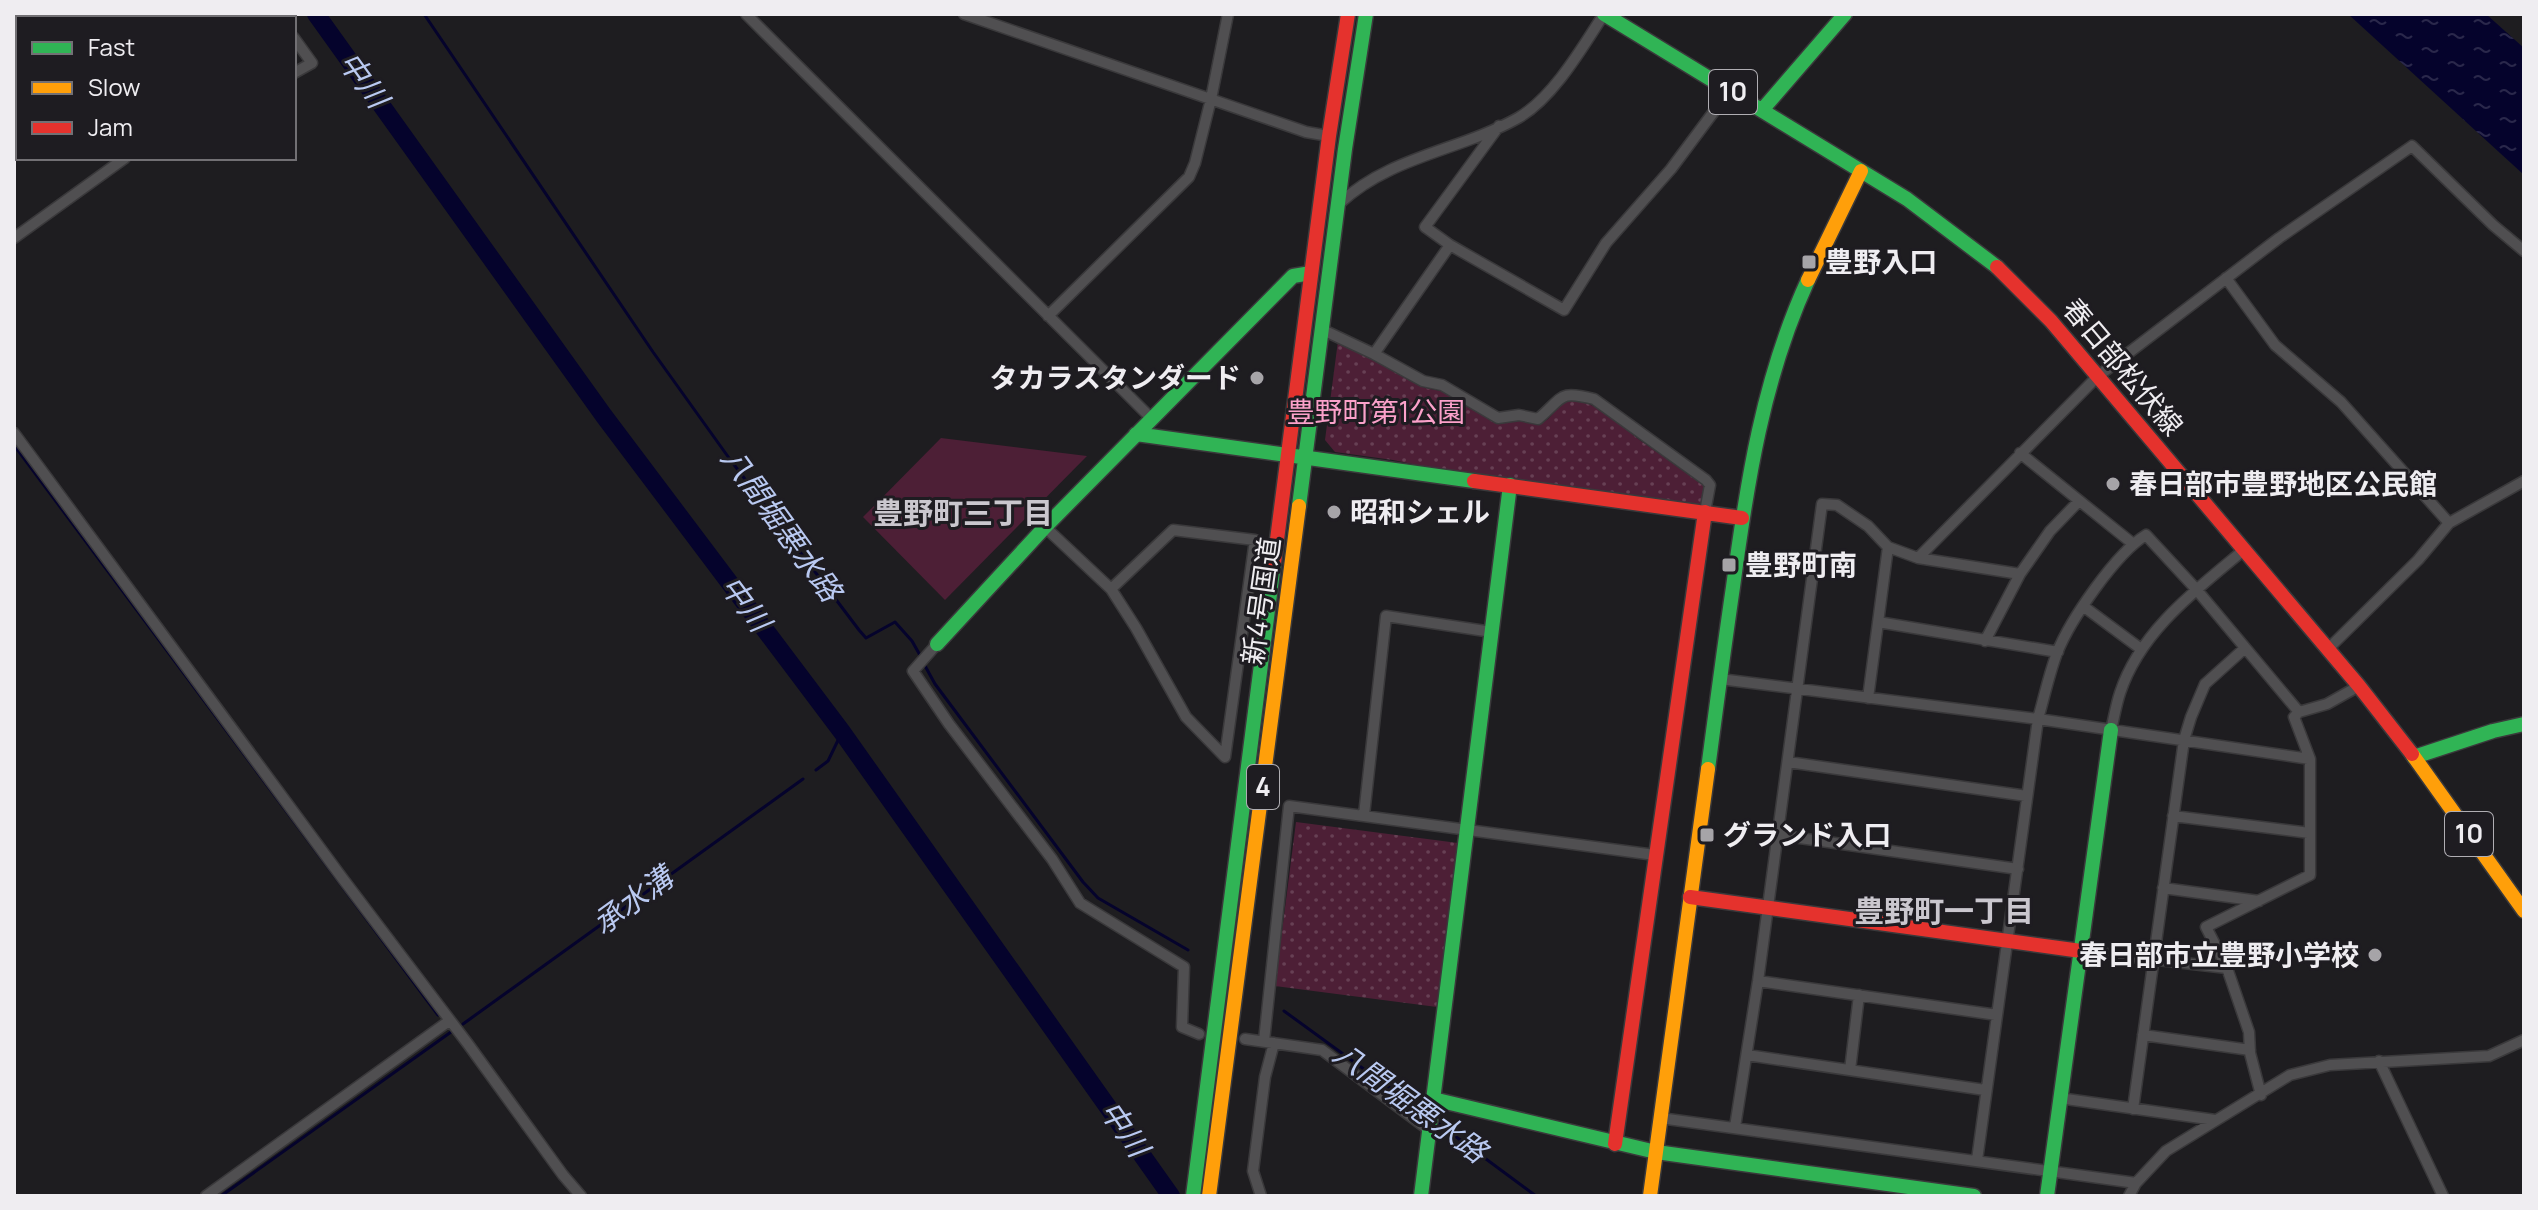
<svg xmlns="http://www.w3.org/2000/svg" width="2538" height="1210" font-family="Manrope,'Noto Sans JP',sans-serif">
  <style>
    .grass { fill: #4d1f36 }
    .park { fill: url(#park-dots) }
    .water { fill: url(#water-ripples) }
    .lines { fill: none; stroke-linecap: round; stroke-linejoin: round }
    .stream { stroke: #05032c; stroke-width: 3 }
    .river { stroke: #05032c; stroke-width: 18 }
    .street-casing { stroke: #3a393b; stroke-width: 13 }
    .fast-casing { stroke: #3a393b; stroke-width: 17 }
    .slow-casing { stroke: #3a393b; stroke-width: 17 }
    .jam-casing { stroke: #3a393b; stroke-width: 17 }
    .street { stroke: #504f51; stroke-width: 10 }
    .fast { stroke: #30b455; stroke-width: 14 }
    .slow { stroke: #ff9f0a; stroke-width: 14 }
    .jam { stroke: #e5322d; stroke-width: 14 }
    .poi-dot { fill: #a6a4a8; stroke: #1e1c21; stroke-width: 3 }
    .labels { text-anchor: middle; stroke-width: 6; stroke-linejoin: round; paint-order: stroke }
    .shield { fill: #1e1c21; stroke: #b0aeb3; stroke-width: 2 }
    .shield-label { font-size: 26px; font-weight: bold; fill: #efedf1 }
    .poi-label { font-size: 28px; font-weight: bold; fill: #efedf1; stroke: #1e1c21; text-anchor: start }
    .street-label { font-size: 28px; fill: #efedf1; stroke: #1e1c21 }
    .park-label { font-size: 28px; fill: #fba1ca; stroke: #1e1c21 }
    .water-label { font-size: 30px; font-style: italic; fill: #b9c9f1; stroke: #1e1c21 }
    .neighbourhood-label { font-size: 30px; font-weight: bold; fill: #cac7ce; stroke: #1e1c21 }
  </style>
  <defs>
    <pattern id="park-dots" width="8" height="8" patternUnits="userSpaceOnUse" patternTransform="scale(2)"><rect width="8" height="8" fill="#4d1f36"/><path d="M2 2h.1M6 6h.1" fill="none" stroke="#674054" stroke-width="1.8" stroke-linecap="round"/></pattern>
    <pattern id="water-ripples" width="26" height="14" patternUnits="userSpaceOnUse" patternTransform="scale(2)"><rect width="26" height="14" fill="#05032c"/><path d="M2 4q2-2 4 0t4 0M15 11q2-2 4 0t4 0" fill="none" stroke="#2a284b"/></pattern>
  </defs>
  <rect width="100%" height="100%" fill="#1e1d20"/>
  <path class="grass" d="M 941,438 L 1087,456 L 945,600 L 863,517 Z"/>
  <path class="park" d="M 1338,341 L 1425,388 L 1441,391 L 1498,424 L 1518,420 L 1539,425 L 1548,419 L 1566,399 C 1598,401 1616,422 1641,441 C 1662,455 1682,470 1703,485 L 1706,490 L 1703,505 L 1436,469 L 1393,460 L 1335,452 L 1325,440 Z
    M 1296,822 L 1458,843 L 1437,1007 L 1275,986 Z"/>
  <path class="water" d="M 2348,14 L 2486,14 L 2524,48 L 2524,175 Z"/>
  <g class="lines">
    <path class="stream" d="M 237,14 L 242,18
      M 424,14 L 653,352 L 729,458 L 859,630 L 866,638 L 895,622 L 912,641 L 921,657
      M 294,62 L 294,63
      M 14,445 L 438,1015
      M 924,664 L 935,684 L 1083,882 L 1098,898 L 1188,950
      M 816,770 L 828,761 L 842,732
      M 1284,1011 L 1427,1115
      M 463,1024 L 803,779
      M 1436,1122 L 1536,1196
      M 221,1196 L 451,1032"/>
    <path class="river" d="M 316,14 L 604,416 L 842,732 L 1171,1196"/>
    <defs>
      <path id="street" d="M 277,14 L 280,18
        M 746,14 L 1152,419
        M 964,14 L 1306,132 L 1329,136
        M 294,38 L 312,63 L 294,73
        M 1499,126 L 1425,227 L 1450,245 L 1564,310 L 1606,243 L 1671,169 L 1730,90
        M 1340,203 C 1391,156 1459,151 1518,118 C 1553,98 1582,48 1604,14
        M 14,238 L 125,158
        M 2226,278 L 2275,345 L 2341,402 L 2449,523
        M 1048,316 L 1189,177 L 1195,163 L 1211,99 L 1228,14
        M 1323,330 L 1374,354 L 1423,381 L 1442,385 L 1498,418 L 1519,415 L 1538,419 C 1564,397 1558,390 1594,399 L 1706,480 L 1710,485 L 1705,512
        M 1374,354 L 1450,245
        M 14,433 L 343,879 L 468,1044 L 563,1175 L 581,1196
        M 2020,453 L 2132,543
        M 1045,527 L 1111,589
        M 1173,530 L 1255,540 L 1225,757 L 1186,717 L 1136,628 L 1111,589 Z
        M 1918,558 L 2097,377 L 2279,238 L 2412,146 L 2493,225 L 2524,251
        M 2083,606 L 2141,649
        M 1878,622 L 2058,652
        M 1985,641 L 2020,574 L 2050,531 L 2079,501
        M 937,644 L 913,671 L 949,724 L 1052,859 L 1080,903 L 1184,967 L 1182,1027 L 1199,1034
        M 2328,649 L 2418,560 L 2449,523 L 2524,481
        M 1720,679 L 2038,719 L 2310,759
        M 1868,698 L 1888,547
        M 2299,712 L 2327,704 L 2359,686
        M 2111,730 C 2114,718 2116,705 2120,693 C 2140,631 2197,589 2245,549
        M 1788,762 L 2027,796
        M 1364,815 L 1386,616 L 1492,632
        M 2173,816 L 2310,833
        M 1778,835 L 2018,869
        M 2163,888 L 2259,901
        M 2081,951 L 2227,968
        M 1758,981 L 1997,1015
        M 2143,1035 L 2250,1050
        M 1245,1039 L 1322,1050 L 1429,1130
        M 1264,1041 L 1289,806 L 1655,855
        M 1747,1055 L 1985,1090
        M 2379,1061 L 2443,1196
        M 1850,1070 L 1859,995
        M 2059,1098 L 2215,1120
        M 2133,1109 L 2184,740 L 2191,717 L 2205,684 L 2245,648
        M 1660,1118 L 2136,1183
        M 1735,1127 L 1758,981 L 1822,504 L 1837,505 L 1868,526 L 1888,547 L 1918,558 L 2020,574
        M 1977,1160 L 2038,719 C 2044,698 2049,674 2057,653 C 2070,620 2116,553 2146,535 L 2196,589 L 2299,712 L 2294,717 L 2310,759 L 2310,875 L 2206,927 L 2227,968 L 2249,1032 L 2250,1053 L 2261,1095
        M 206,1196 L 449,1021
        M 1261,1196 L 1253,1171 L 1265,1077 L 1274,1043
        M 2129,1196 L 2136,1183 L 2166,1151 L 2290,1075 L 2330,1065 L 2489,1056 L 2524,1040"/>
      <path id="fast" d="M 1604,14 L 1907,199 L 1997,267
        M 1762,110 L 1845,14
        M 1136,434 L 1474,481
        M 1299,506 L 1345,149 L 1366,14
        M 937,644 L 1045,527 L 1293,276 L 1311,273
        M 2414,757 L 2493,731 L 2524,724
        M 1708,769 C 1716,709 1724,648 1733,587 C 1747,482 1763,378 1808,280
        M 1433,1099 L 1656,1152 L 1974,1196
        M 1193,1196 L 1274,563
        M 1421,1196 L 1510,485
        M 2047,1196 L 2111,730"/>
      <path id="slow" d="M 1808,280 L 1861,171
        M 2412,754 L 2524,911
        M 1209,1196 L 1299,506
        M 1650,1196 L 1708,769"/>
      <path id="jam" d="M 1997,267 L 2051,321 L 2359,686 L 2412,754
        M 1474,481 L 1742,518
        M 1274,563 L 1329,136 L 1348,14
        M 1690,897 L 2081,951
        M 1615,1144 L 1705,512"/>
    </defs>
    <use href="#street" class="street-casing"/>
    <use href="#fast" class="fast-casing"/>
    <use href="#slow" class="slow-casing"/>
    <use href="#jam" class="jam-casing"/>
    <use href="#street" class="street"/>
    <use href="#fast" class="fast"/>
    <use href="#slow" class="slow"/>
    <use href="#jam" class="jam"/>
  </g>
  <g class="poi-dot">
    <rect x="1801" y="254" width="16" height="16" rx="4"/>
    <circle cx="1257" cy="378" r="8"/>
    <circle cx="2113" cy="484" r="8"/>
    <circle cx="1334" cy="512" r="8"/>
    <rect x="1721" y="557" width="16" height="16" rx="4"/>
    <rect x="1699" y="827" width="16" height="16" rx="4"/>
    <circle cx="2375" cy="955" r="8"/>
  </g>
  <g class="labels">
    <g class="shield">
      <rect x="1709" y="70" width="48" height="44" rx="6"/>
      <rect x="1247" y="765" width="32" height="44" rx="6"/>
      <rect x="2445" y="812" width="48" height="44" rx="6"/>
    </g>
    <g class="shield-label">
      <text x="1733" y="101">10</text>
      <text x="1263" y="796">4</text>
      <text x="2469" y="843">10</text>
    </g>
    <g class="poi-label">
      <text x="1825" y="272">豊野入口</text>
      <text x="1241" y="388" text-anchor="end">タカラスタンダード</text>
      <text x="2129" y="494">春日部市豊野地区公民館</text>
      <text x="1350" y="522">昭和シェル</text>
      <text x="1745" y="575">豊野町南</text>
      <text x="1723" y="845">グランド入口</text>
      <text x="2359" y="965" text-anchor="end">春日部市立豊野小学校</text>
    </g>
    <g class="street-label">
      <text transform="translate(2123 367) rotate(50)" y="10">春日部松伏線</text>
      <text transform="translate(1261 601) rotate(-82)" y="10">新4号国道</text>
    </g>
    <g class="park-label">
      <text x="1376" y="422">豊野町第1公園</text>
    </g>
    <g class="water-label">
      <text transform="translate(363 80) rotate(54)" y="10">中川</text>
      <text transform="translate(781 525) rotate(54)" y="10">八間堀悪水路</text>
      <text transform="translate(745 604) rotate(53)" y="10">中川</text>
      <text transform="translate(633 901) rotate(-36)" y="10">承水溝</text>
      <text transform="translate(1410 1103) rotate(36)" y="10">八間堀悪水路</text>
      <text transform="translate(1124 1129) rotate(55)" y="10">中川</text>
    </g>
    <g class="neighbourhood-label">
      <text x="963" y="524">豊野町三丁目</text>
      <text x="1944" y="922">豊野町一丁目</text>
    </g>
  </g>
  <rect width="2538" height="1210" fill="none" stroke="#efedf1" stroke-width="32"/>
  <rect x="16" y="16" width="280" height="144" fill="#1e1c21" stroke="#727074" stroke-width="2"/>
  <rect x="32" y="42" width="40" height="12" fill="#30b455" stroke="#727074" stroke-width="2"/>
  <text x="88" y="56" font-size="24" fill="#efedf1">Fast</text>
  <rect x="32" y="82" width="40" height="12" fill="#ff9f0a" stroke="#727074" stroke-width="2"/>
  <text x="88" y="96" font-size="24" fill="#efedf1">Slow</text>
  <rect x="32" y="122" width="40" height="12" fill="#e5322d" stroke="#727074" stroke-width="2"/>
  <text x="88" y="136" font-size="24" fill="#efedf1">Jam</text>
</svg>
